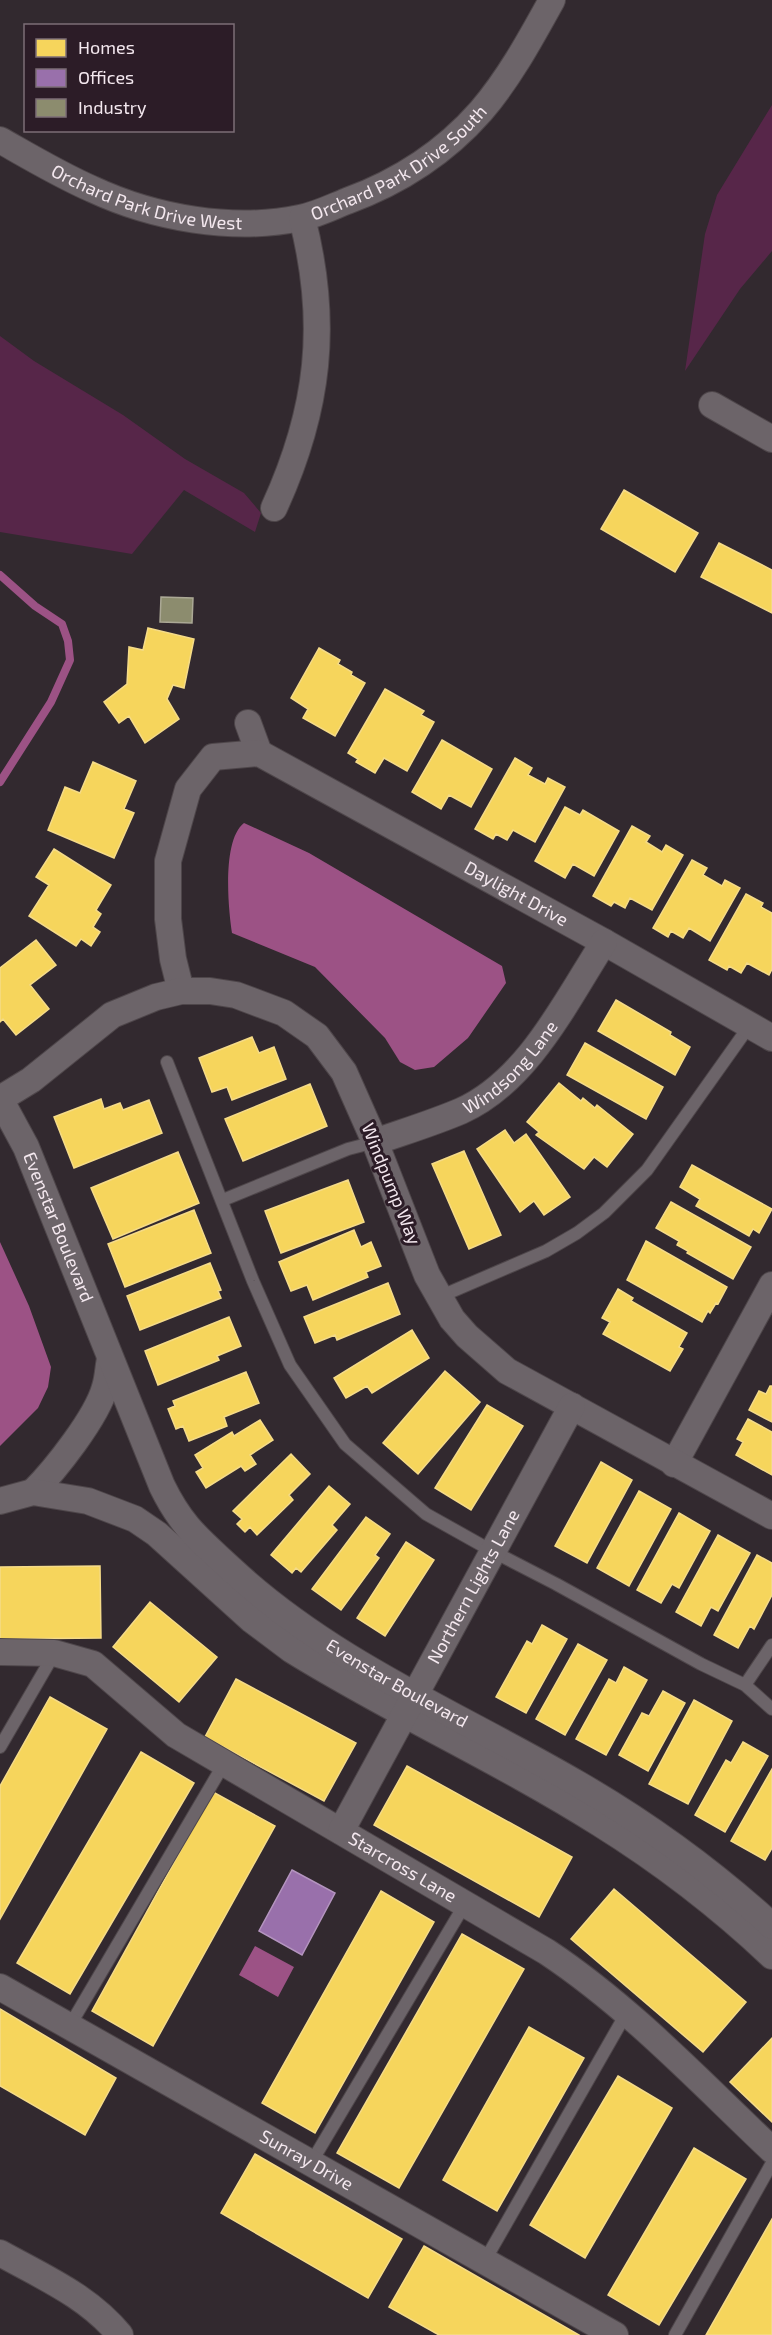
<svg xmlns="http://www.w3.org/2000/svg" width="772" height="2335" font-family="'Exo 2',sans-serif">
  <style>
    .green { fill: #572649 }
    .water { fill: #9c5285 }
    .homes { fill: #f6d55c; stroke: #f5db88; stroke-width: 1.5 }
    .offices { fill: #9970ab; stroke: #b494bf; stroke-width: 1.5 }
    .industry { fill: #8c8c6e; stroke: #aba895; stroke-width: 1.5 }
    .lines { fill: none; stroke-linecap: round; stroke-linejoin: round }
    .stream { stroke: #9c5285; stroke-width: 8 }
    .service-casing { stroke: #4e464a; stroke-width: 14 }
    .minor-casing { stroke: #4e464a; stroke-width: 28 }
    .service { stroke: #6c6469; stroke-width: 12 }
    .minor { stroke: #6c6469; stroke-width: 26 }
    .labels { text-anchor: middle; stroke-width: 6; stroke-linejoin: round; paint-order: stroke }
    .street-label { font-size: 18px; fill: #f4e8ef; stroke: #2c1c27 }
  </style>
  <rect width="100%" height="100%" fill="#32292f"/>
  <path class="green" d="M 772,105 L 772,251 L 740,289 L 685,371 L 705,234 L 717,195 Z
    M 0,336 L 34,361 L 123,415 L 185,459 L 244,493 L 261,513 L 255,532 L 184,490 L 132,554 L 0,532 Z"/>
  <path class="water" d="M 244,823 L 309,853 L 502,966 L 506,983 L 468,1038 L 434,1067 L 415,1070 L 400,1062 L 385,1038 L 315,967 L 232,933 C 228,907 222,840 244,823 Z
    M 0,1242 L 29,1306 L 51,1367 L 48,1387 L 38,1408 L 0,1446 Z
    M 255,1946 L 294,1967 L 278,1997 L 239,1975 Z"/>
  <path class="homes" d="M 624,490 L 698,533 L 675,572 L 601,529 Z
    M 719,543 L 772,570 L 772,613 L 701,577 Z
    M 148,628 L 194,639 L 184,688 L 173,685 L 167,699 L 179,719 L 145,743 L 129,716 L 119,723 L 104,702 L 127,684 L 129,647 L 143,650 Z
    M 319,648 L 340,660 L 338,664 L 352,672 L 351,675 L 365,683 L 335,736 L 303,718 L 308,709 L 291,698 Z
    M 385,689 L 424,711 L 421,715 L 434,722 L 407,771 L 384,758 L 375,773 L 356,762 L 358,759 L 348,753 Z
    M 442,740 L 492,769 L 471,807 L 449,795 L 441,809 L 412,792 Z
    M 515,758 L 532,768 L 528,775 L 545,784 L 548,778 L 565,787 L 535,842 L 513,830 L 507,840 L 496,834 L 493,839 L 475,829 Z
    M 93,762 L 136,781 L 124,809 L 134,813 L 114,858 L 48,830 L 65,787 L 80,793 Z
    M 565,807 L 580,815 L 583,810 L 619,831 L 594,876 L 573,864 L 565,878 L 535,861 Z
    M 632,826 L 650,836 L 646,842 L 662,852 L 666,845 L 683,855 L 652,910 L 630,898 L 625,908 L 614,902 L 611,906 L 593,896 Z
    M 54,849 L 111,885 L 96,910 L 101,914 L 93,927 L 100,932 L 91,946 L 81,939 L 76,946 L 29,916 L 49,885 L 36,877 Z
    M 692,860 L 707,868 L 703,875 L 722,886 L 725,880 L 740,888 L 710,941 L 689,928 L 683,938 L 671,931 L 668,937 L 653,928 Z
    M 746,894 L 763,903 L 761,907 L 772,913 L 772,969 L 769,975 L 747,963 L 741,973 L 729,966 L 727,970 L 709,960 Z
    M 36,940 L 56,965 L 30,985 L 49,1009 L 16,1035 L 3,1019 L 0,1022 L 0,968 Z
    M 616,1000 L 671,1032 L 670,1035 L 690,1047 L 675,1075 L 598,1031 Z
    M 252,1037 L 259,1053 L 274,1047 L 286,1079 L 232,1100 L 227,1087 L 212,1092 L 199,1058 Z
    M 585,1043 L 663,1087 L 646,1119 L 567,1075 Z
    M 559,1083 L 581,1101 L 583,1098 L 595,1108 L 597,1105 L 633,1134 L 607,1167 L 594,1157 L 584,1169 L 536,1135 L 539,1132 L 527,1122 Z
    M 310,1084 L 327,1126 L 243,1161 L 225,1119 Z
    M 101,1099 L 104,1109 L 120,1103 L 123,1110 L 149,1100 L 162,1133 L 74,1168 L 54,1117 Z
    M 505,1130 L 514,1143 L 526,1134 L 570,1197 L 544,1215 L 534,1201 L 520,1212 L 477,1149 Z
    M 464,1151 L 501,1235 L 469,1249 L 432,1164 Z
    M 178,1152 L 199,1203 L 113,1239 L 91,1188 Z
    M 692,1165 L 772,1209 L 759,1233 L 753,1229 L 749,1236 L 696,1206 L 700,1199 L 680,1187 Z
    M 348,1180 L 364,1222 L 281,1253 L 265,1211 Z
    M 671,1202 L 751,1247 L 733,1279 L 687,1253 L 688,1251 L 677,1245 L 679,1241 L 656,1228 Z
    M 194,1210 L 211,1253 L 125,1287 L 108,1244 Z
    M 354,1230 L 361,1247 L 371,1242 L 381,1266 L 366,1272 L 368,1277 L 313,1300 L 307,1285 L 291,1291 L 279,1262 Z
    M 646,1241 L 727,1287 L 718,1304 L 716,1303 L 710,1313 L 708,1311 L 702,1322 L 627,1280 Z
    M 210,1263 L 221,1290 L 218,1291 L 221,1298 L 140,1330 L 127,1296 Z
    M 388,1283 L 400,1314 L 337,1340 L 335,1335 L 315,1343 L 304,1317 Z
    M 618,1289 L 633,1298 L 631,1301 L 687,1333 L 679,1347 L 683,1349 L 670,1371 L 603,1334 L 610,1322 L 602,1318 Z
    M 229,1317 L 241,1346 L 217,1356 L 219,1360 L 158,1385 L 145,1351 Z
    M 412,1330 L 429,1358 L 372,1393 L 367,1386 L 346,1398 L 334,1378 Z
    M 445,1371 L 480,1402 L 418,1474 L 383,1443 Z
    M 246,1372 L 259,1403 L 224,1417 L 227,1426 L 189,1441 L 183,1426 L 176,1429 L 168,1409 L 175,1406 L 173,1401 Z
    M 770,1386 L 772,1386 L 772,1422 L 749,1410 L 759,1391 L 766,1394 Z
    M 487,1405 L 523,1426 L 471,1510 L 435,1488 Z
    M 748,1419 L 772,1432 L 772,1475 L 736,1455 L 743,1442 L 737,1439 Z
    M 260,1420 L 273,1440 L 250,1455 L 256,1464 L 245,1471 L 241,1466 L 206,1488 L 196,1472 L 203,1468 L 195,1455 L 232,1432 L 234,1436 Z
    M 291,1454 L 310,1474 L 289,1495 L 293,1500 L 257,1535 L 250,1527 L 245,1532 L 237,1524 L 242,1519 L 233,1511 Z
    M 601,1462 L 632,1480 L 587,1563 L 555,1546 Z
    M 329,1486 L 350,1504 L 332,1525 L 337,1530 L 301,1572 L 296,1568 L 292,1573 L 271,1555 Z
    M 639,1491 L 671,1509 L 629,1586 L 597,1568 Z
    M 679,1513 L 710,1531 L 679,1588 L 672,1584 L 661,1603 L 637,1590 Z
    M 366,1517 L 390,1534 L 375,1555 L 379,1558 L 341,1610 L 312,1589 Z
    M 718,1535 L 750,1553 L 718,1611 L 711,1607 L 701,1626 L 676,1612 Z
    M 406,1542 L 434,1560 L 385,1636 L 357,1618 Z
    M 757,1555 L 772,1563 L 772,1595 L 754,1629 L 750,1626 L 738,1648 L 714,1635 Z
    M 100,1566 L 101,1638 L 0,1639 L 0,1567 Z
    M 150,1602 L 217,1657 L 179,1702 L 113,1647 Z
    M 542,1625 L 567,1639 L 526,1713 L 496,1697 L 527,1641 L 532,1644 Z
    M 578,1644 L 607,1660 L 565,1735 L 536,1719 Z
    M 624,1667 L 647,1680 L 606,1755 L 576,1739 L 609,1679 L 616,1683 Z
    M 236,1679 L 356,1743 L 324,1801 L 205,1737 Z
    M 663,1691 L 685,1703 L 648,1771 L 619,1755 L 642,1713 L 649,1716 Z
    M 50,1697 L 107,1729 L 0,1919 L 0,1786 Z
    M 694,1700 L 732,1721 L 688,1804 L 649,1784 Z
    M 743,1742 L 768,1756 L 725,1832 L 695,1815 L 726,1760 L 731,1763 Z
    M 141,1752 L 194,1783 L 70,1994 L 17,1963 Z
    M 407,1766 L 572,1857 L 539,1917 L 374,1825 Z
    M 772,1769 L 772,1848 L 765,1860 L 731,1841 Z
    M 213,1792 L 275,1826 L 153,2046 L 92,2011 Z
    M 614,1889 L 746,2002 L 703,2052 L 571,1939 Z
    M 381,1891 L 434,1922 L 315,2133 L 262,2103 Z
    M 462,1934 L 524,1969 L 399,2188 L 337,2153 Z
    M 0,2009 L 116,2078 L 85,2135 L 0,2086 Z
    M 529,2027 L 584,2058 L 497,2211 L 443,2180 Z
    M 772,2038 L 772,2122 L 730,2082 Z
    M 618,2076 L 672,2108 L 585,2258 L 530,2225 Z
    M 694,2148 L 746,2179 L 659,2325 L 608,2295 Z
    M 255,2154 L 402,2239 L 368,2298 L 221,2213 Z
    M 772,2219 L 772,2335 L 706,2335 Z
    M 424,2246 L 579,2335 L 439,2335 L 389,2307 Z"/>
  <path class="offices" d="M 292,1870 L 335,1893 L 302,1955 L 259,1931 Z"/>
  <path class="industry" d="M 161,597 L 193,598 L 192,623 L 160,622 Z"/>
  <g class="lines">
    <path class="stream" d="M 0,575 L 35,606 L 62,624 L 68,641 L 70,660 L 51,702 L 0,782"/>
    <defs>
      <path id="service" d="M 167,1062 L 253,1281 L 290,1365 L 345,1444 L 426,1514 L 492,1551 L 556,1584 L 701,1664 L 745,1685 L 772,1709
        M 223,1200 L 348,1149 L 375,1142
        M 439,1297 L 546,1251 L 577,1233 L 604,1213 L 647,1170 L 750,1025
        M 745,1685 L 772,1645
        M 0,1747 L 54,1654
        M 69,2027 L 225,1762
        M 311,2163 L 465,1904
        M 484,2262 L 627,2012
        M 675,2335 L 772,2163"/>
      <g id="minor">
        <path id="s1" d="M 0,140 C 30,157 60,175 92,189 C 154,218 233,232 300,218 C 316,215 332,207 347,201 C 399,182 445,152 481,111 C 510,77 531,38 552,0"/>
        <path d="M 712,405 L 772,439"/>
        <path d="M 274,508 C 319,410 329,323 302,218"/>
        <path d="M 248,723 L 259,753"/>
        <path id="s2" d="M 181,991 L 173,959 L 168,919 L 168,861 L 188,789 L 213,757 L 259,753 L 604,942 L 772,1038"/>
        <path id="s3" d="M 375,1142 C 403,1132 433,1123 461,1111 C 528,1081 566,1001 604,942"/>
        <path d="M 674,1464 L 772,1285"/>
        <path d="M 33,1492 C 55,1470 97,1417 105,1387 C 108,1378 108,1368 110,1359"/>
        <path d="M 0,1501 L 33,1492 L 88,1501 L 135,1519 L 157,1534 L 252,1620 L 292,1650 C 392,1712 499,1760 599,1823 C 660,1861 719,1906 772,1956"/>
        <path id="s4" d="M 772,1516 L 507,1371 L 467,1336 L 452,1319 L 427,1275 L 375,1142 L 344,1072 L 317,1036 L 284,1013 L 236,995 L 210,991 L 181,991 L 156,997 L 112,1015 L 31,1080 L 0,1099 L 26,1147 L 162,1486 C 182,1527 199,1539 231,1569 C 332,1663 460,1715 578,1784 C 647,1824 713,1872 772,1926"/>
        <path id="s5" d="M 0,1652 L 54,1653 L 93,1664 L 176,1735 L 547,1952 C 631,2008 700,2082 772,2150"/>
        <path id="s6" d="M 341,1831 L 572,1406"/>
        <path id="s7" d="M 0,1987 L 615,2335"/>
        <path d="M 0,2253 C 43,2277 88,2296 120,2335"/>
      </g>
    </defs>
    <use href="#service" class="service-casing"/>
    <use href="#minor" class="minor-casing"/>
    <use href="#service" class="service"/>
    <use href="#minor" class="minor"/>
  </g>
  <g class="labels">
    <g class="street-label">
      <text dy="6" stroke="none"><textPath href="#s1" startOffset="432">Orchard Park Drive South</textPath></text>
      <text dy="6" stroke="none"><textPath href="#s1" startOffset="160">Orchard Park Drive West</textPath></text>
      <text dy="6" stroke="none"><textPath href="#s2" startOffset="586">Daylight Drive</textPath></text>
      <text dy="6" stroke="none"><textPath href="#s3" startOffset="158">Windsong Lane</textPath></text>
      <text transform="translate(391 1184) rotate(68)" y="6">Windpump Way</text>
      <text dy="6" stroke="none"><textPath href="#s4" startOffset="1194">Evenstar Boulevard</textPath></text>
      <text dy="6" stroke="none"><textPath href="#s6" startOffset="278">Northern Lights Lane</textPath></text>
      <text dy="6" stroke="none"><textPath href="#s4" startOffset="1784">Evenstar Boulevard</textPath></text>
      <text dy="6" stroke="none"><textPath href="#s5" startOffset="466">Starcross Lane</textPath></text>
      <text dy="6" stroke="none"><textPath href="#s7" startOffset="352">Sunray Drive</textPath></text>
    </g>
  </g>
  <rect x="24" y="24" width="210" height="108" fill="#2c1c27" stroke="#7c6e77" stroke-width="1.5"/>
  <rect x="36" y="39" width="30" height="18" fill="#f6d55c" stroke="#7c6e77" stroke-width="1.5"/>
  <text x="78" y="54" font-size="18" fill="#f4e8ef">Homes</text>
  <rect x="36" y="69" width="30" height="18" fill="#9970ab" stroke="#7c6e77" stroke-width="1.5"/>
  <text x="78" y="84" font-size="18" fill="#f4e8ef">Offices</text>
  <rect x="36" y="99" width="30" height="18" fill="#8c8c6e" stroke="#7c6e77" stroke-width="1.5"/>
  <text x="78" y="114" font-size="18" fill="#f4e8ef">Industry</text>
</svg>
